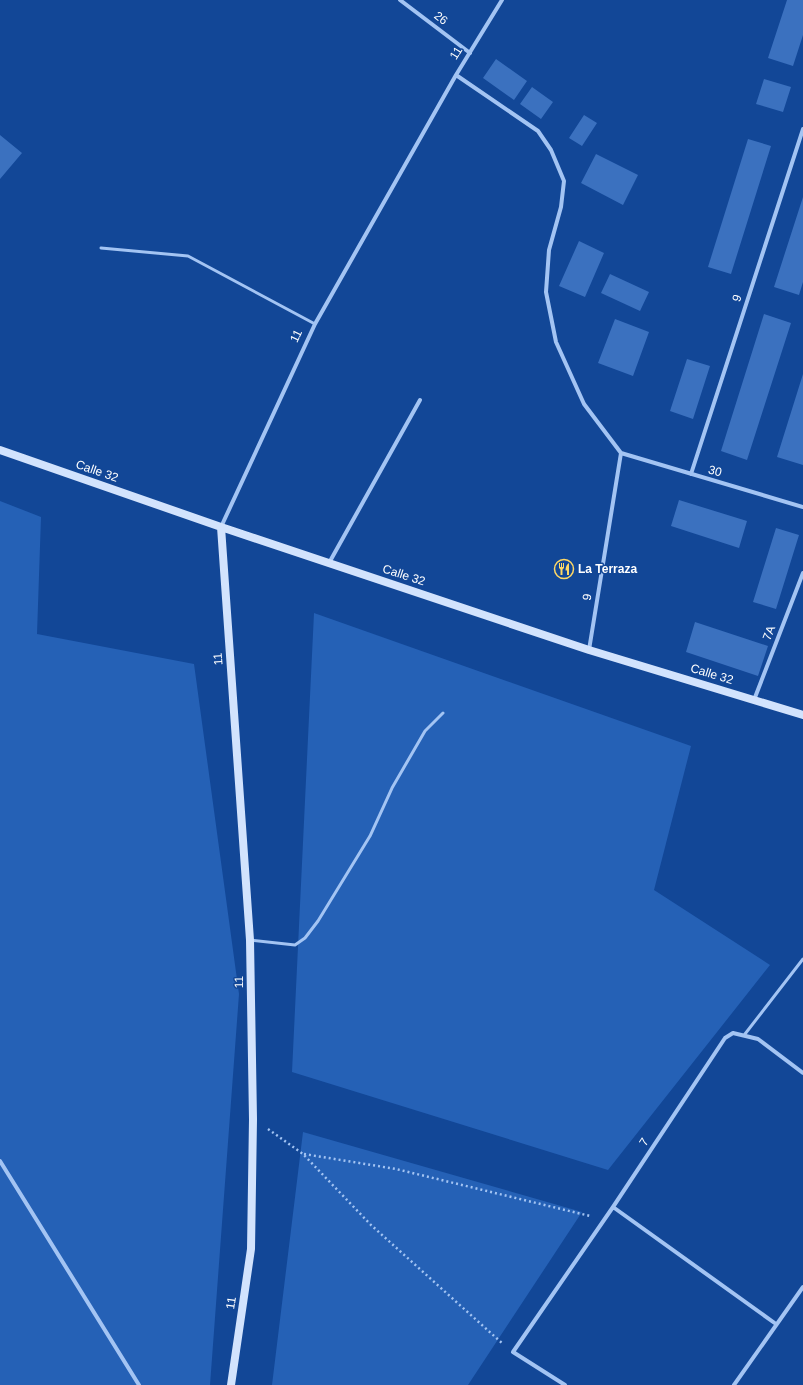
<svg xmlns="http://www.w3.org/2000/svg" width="803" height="1385" font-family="Helvetica,sans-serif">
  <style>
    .green { fill: #2561b6 }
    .building { fill: #3b71bf }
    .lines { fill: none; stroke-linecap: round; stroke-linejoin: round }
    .path { stroke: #a3c4f3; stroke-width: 2.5; stroke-dasharray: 2 3; stroke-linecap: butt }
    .lane { stroke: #a3c4f3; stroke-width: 3 }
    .street { stroke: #a3c4f3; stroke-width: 4 }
    .secondary { stroke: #d2e3fd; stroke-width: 8 }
    .labels { text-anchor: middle; stroke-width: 3; stroke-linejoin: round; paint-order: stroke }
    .street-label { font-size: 12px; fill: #fff; stroke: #124797 }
    .poi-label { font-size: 12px; font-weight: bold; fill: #fff; stroke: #124797; text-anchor: start }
  </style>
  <rect width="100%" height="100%" fill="#124797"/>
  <path class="green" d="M 0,501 L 41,517 L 37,634 L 194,664 L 239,994 L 210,1385 L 0,1385 Z
    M 314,613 L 691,746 L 654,890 L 770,965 L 608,1170 L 292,1072 Z
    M 303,1132 L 582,1212 L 468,1385 L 272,1385 Z"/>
  <path class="building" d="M 787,0 L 803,0 L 803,35 L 793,66 L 768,58 Z
    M 496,59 L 527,81 L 514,100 L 483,78 Z
    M 764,79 L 791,87 L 783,112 L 756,104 Z
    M 532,87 L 553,102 L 541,119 L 520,104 Z
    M 584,115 L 597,123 L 582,146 L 569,138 Z
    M 0,135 L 22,153 L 0,179 Z
    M 748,139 L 771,146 L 731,274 L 708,267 Z
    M 596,154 L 638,175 L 623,205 L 581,183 Z
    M 803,197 L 803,282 L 799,295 L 774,287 Z
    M 579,241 L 604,253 L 585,297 L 559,286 Z
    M 610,274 L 649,292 L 640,311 L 601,293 Z
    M 764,314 L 791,323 L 747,460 L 721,451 Z
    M 615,319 L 649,332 L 633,376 L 598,363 Z
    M 687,359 L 710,366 L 693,419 L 670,411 Z
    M 803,374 L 803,465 L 777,457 Z
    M 679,500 L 747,521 L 739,548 L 671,526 Z
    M 776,528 L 799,535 L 776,609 L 753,602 Z
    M 695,622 L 768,646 L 758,676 L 686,652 Z"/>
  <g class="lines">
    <path class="path" d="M 268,1129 L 303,1154 L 371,1225 L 503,1344
      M 304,1154 L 396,1169 L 590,1216"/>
    <path class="lane" d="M 101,248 L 188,256 L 315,324
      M 250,940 L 295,945 L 305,938 L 318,921 L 370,836 L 392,788 L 425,731 L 443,713
      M 745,1034 L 803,959"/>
    <path class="street" d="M 400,0 L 470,53
      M 456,75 L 538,131 L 551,150 L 564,181 L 561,207 L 549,250 L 546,292 L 556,342 L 584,404 L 621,453
      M 621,453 L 803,507
      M 691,474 L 803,129
      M 221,527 L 315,324 L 456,75 L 502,0
      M 329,563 L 420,400
      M 589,650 L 621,453
      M 754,700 L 803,573
      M 0,1161 L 139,1385
      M 613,1207 L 776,1324
      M 565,1385 L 513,1352 L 613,1207 L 725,1038 L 733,1033 L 758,1039 L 803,1073
      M 734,1385 L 803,1287"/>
    <path class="secondary" d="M 0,450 L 221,527 L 589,650 L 803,715
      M 221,527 L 250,940 L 253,1119 L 251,1249 L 231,1385"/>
  </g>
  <defs>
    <symbol id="restaurant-ring" viewBox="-11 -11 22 22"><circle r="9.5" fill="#124797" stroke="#ffd865" stroke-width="1.5"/><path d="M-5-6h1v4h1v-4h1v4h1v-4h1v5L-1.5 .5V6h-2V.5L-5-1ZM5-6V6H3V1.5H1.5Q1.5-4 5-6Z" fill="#ffd865"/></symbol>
  </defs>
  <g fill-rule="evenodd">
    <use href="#restaurant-ring" x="553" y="558" width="22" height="22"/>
  </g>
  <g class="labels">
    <g class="street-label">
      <text transform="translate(441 18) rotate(37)" y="4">26</text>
      <text transform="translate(456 53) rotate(-58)" y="4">11</text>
      <text transform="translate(737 298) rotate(-72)" y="4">9</text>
      <text transform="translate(296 336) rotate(-65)" y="4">11</text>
      <text transform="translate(97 471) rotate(19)" y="4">Calle 32</text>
      <text transform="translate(715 471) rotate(16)" y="4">30</text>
      <text transform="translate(404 575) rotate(18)" y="4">Calle 32</text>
      <text transform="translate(587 597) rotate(-81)" y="4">9</text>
      <text transform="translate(769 633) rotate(-69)" y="4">7A</text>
      <text transform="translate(218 659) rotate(-94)" y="4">11</text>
      <text transform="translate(712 674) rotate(17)" y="4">Calle 32</text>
      <text transform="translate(239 982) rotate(-91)" y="4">11</text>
      <text transform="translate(644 1142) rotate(-57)" y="4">7</text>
      <text transform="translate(231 1303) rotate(-82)" y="4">11</text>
    </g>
    <g class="poi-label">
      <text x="578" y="573">La Terraza</text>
    </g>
  </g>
</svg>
